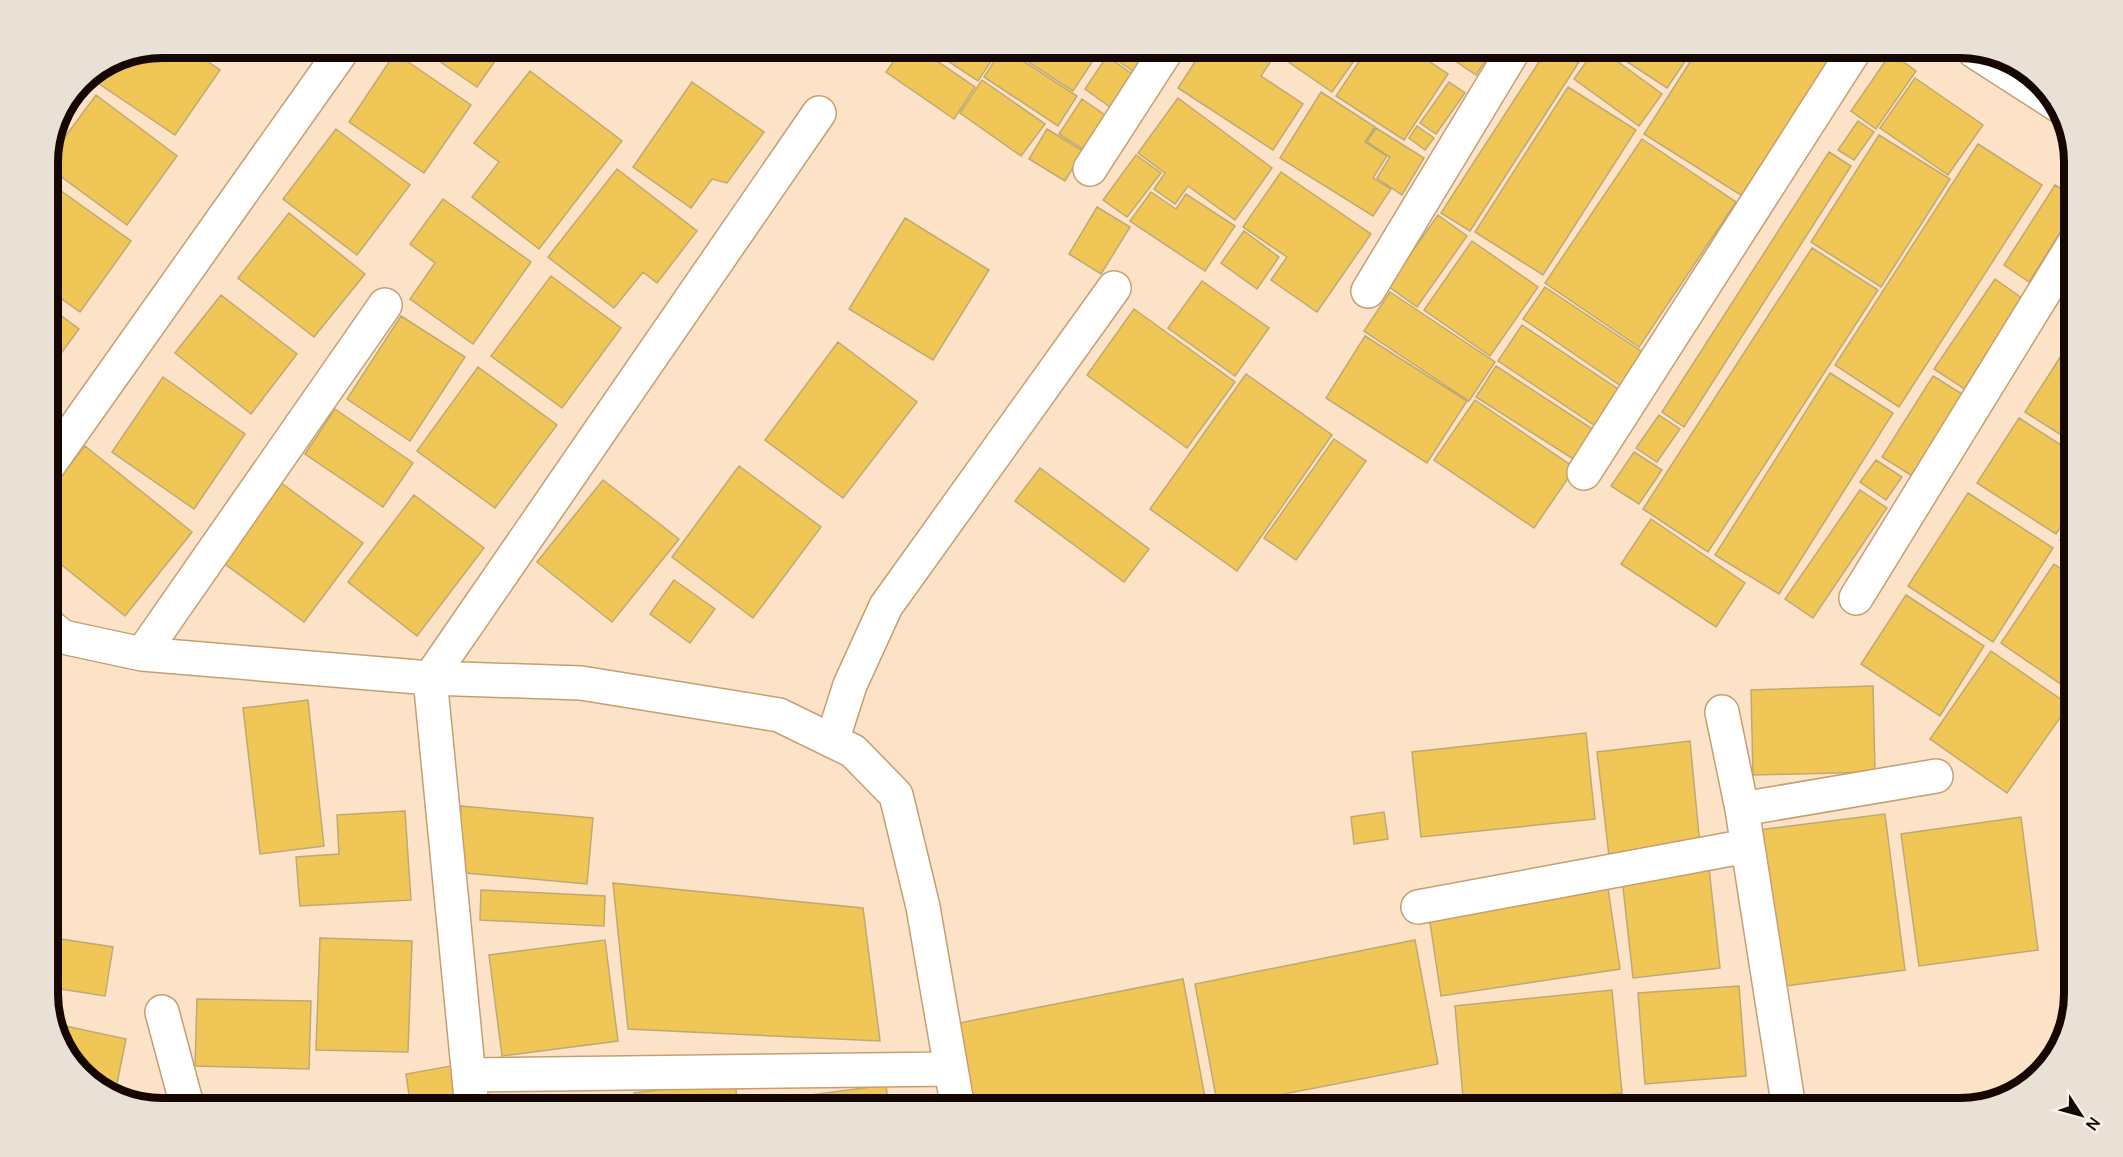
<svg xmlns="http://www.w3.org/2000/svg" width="2123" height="1157" font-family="Manrope,sans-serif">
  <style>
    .building { fill: #f0c757; stroke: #bfa972; stroke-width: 1.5 }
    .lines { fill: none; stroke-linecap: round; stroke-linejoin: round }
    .minor-casing { stroke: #c79e71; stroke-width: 36 }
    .minor { stroke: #fff; stroke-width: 33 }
    .rim { fill: none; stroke: #160800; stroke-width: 8 }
  </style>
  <rect width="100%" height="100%" fill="#fce2c7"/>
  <path class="building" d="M 162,48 L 188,48 L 220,70 L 175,135 L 92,79 L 98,71 L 119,57 Z
    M 420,48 L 504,48 L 477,87 Z
    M 903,48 L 918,48 L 975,87 L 954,119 L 886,72 Z
    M 928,48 L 1000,48 L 978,81 Z
    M 1003,48 L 1077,96 L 1058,126 L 984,77 Z
    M 1007,48 L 1085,48 L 1096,56 L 1073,91 Z
    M 1110,48 L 1150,48 L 1134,72 L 1107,53 Z
    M 1204,48 L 1265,48 L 1275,55 L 1261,76 L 1303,104 L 1273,150 L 1178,88 Z
    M 1268,48 L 1363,48 L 1332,92 Z
    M 1368,48 L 1409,48 L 1448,74 L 1404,140 L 1336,96 Z
    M 1436,48 L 1494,48 L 1476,75 Z
    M 1548,48 L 1588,48 L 1470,231 L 1441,213 Z
    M 1596,48 L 1599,48 L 1662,94 L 1639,126 L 1574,79 Z
    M 1606,48 L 1694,48 L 1667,88 Z
    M 1699,48 L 1845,48 L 1747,199 L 1644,134 Z
    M 395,53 L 471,105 L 424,173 L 349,122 Z
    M 1891,53 L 1916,71 L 1876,129 L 1851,111 Z
    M 1107,56 L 1132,74 L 1110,107 L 1085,89 Z
    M 530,71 L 622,141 L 539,249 L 472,197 L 499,162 L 474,143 Z
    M 1915,78 L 1983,125 L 1948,175 L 1880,128 Z
    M 982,80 L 1045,124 L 1021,156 L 960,113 Z
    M 692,82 L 764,132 L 727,183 L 712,179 L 691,208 L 633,167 Z
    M 1449,82 L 1465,93 L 1436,134 L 1420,123 Z
    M 1568,87 L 1636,130 L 1543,275 L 1475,232 Z
    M 1321,92 L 1375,127 L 1365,142 L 1387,156 L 1373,178 L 1391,189 L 1373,216 L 1280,158 Z
    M 96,95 L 177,156 L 127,225 L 48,167 L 48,160 Z
    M 1178,98 L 1272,168 L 1235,220 L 1188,186 L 1175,204 L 1154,189 L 1165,173 L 1138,153 Z
    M 1082,99 L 1105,115 L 1083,149 L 1059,134 Z
    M 1858,121 L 1874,132 L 1854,160 L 1838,150 Z
    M 1417,126 L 1434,138 L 1425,150 L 1409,138 Z
    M 1376,128 L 1424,158 L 1402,195 L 1377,178 L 1390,157 L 1367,142 Z
    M 336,129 L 410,185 L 357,255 L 283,199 Z
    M 1047,129 L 1083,151 L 1065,181 L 1029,159 Z
    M 1879,135 L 1950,179 L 1881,287 L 1811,242 Z
    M 1642,139 L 1736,202 L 1639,347 L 1545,283 Z
    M 1978,144 L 2042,185 L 1899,407 L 1835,365 Z
    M 1829,152 L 1851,166 L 1684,427 L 1662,412 Z
    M 1136,155 L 1161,173 L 1127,217 L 1103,200 Z
    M 617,169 L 697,231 L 657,283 L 643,272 L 614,308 L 548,257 Z
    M 1281,172 L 1371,234 L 1317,312 L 1271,280 L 1287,257 L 1243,227 Z
    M 50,183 L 131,241 L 80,312 L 48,289 Z
    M 2055,185 L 2075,197 L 2075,209 L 2029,282 L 2004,265 Z
    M 1151,192 L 1176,209 L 1186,194 L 1235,226 L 1205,271 L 1130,221 Z
    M 443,199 L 531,262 L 473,344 L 410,299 L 435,263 L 410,244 Z
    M 1097,207 L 1130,227 L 1101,274 L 1069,254 Z
    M 289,213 L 365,274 L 314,337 L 238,278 Z
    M 1438,215 L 1467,236 L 1417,307 L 1388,286 Z
    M 905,218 L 989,270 L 933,360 L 849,309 Z
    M 1244,231 L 1279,257 L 1257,289 L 1221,263 Z
    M 1472,241 L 1538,287 L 1490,356 L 1424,310 Z
    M 1812,248 L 1878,290 L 1708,552 L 1643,509 Z
    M 551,276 L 621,328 L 562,408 L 491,356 Z
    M 1995,279 L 2026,301 L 1966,390 L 1934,369 Z
    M 1202,281 L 1269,328 L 1235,376 L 1168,328 Z
    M 1545,287 L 1644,353 L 1621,386 L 1523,319 Z
    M 1390,292 L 1495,362 L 1469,401 L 1364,331 Z
    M 221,295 L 297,354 L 251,414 L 175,353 Z
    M 48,306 L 79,329 L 48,371 Z
    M 1134,309 L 1235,382 L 1187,448 L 1087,375 Z
    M 401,316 L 465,357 L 410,441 L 347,399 Z
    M 1522,325 L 1621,391 L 1597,427 L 1498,361 Z
    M 1365,336 L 1467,401 L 1427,463 L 1326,398 Z
    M 838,342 L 917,402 L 843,498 L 765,440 Z
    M 2070,342 L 2075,345 L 2075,444 L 2025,412 Z
    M 1496,366 L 1597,432 L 1578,462 L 1476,397 Z
    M 478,367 L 557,425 L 495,508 L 417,451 Z
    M 1830,373 L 1893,413 L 1779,594 L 1715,555 Z
    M 1246,374 L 1332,435 L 1237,571 L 1150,509 Z
    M 1933,376 L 1967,397 L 1917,479 L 1882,457 Z
    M 163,377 L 245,434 L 194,509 L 112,452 Z
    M 1475,400 L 1575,468 L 1534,528 L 1434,460 Z
    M 335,409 L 413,463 L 383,507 L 305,454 Z
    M 1659,415 L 1680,429 L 1657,462 L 1636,448 Z
    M 2019,418 L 2075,454 L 2075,504 L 2056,534 L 1977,483 Z
    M 1334,439 L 1366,461 L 1296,560 L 1264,538 Z
    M 85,446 L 192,532 L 125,616 L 48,554 L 48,492 Z
    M 1634,452 L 1662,470 L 1639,504 L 1611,486 Z
    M 1876,460 L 1902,477 L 1886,500 L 1860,482 Z
    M 739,466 L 821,527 L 753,618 L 672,557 Z
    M 1040,468 L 1149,549 L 1124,582 L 1015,501 Z
    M 273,477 L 363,543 L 304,622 L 214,556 Z
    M 603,480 L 679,539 L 612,622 L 537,562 Z
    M 1860,490 L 1887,508 L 1813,618 L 1785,599 Z
    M 1968,493 L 2053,548 L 1993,642 L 1908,586 Z
    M 414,495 L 484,548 L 417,636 L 348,582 Z
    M 1651,519 L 1745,583 L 1716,627 L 1621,564 Z
    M 2075,519 L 2075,551 L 2060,540 Z
    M 2054,564 L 2075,578 L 2075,694 L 2001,643 Z
    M 674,580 L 715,609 L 690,643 L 650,614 Z
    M 1906,595 L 1984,646 L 1940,716 L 1861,664 Z
    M 1991,651 L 2069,705 L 2007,793 L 1930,739 Z
    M 1873,686 L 1875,772 L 1753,775 L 1751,690 Z
    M 308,700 L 324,846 L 260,854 L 243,708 Z
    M 1586,733 L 1595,819 L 1421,837 L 1412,752 Z
    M 1690,741 L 1700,846 L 1609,856 L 1597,752 Z
    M 461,806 L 593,818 L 587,884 L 455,872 Z
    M 405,811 L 411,900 L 300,906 L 296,857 L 339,854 L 337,815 Z
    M 1384,812 L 1388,839 L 1354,844 L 1351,817 Z
    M 1885,814 L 1905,970 L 1778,987 L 1759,830 Z
    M 2021,817 L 2038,950 L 1919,966 L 1901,834 Z
    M 1709,868 L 1720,968 L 1633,978 L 1622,878 Z
    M 1607,882 L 1620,969 L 1441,996 L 1428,909 Z
    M 613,883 L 863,908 L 880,1041 L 628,1029 Z
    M 481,890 L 605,896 L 604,926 L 480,920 Z
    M 48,937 L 113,947 L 105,996 L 48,987 Z
    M 320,938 L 412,941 L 408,1052 L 316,1050 Z
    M 605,940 L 618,1041 L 502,1056 L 489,955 Z
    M 1415,940 L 1438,1064 L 1218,1107 L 1195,984 Z
    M 1183,979 L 1206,1103 L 1178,1109 L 970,1109 L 954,1024 Z
    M 1739,986 L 1746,1076 L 1645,1084 L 1638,993 Z
    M 1612,990 L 1622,1093 L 1464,1109 L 1455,1006 Z
    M 197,999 L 311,1001 L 309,1069 L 195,1066 Z
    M 56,1024 L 126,1039 L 114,1098 L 67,1058 Z
    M 451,1066 L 458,1109 L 411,1109 L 406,1074 Z
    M 735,1080 L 738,1109 L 636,1109 L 634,1093 Z
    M 886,1085 L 889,1109 L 782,1109 L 781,1099 Z"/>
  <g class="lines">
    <defs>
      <path id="minor" d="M 1974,51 L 2058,105
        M 1090,169 L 1168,48
        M 1368,291 L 1515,48
        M 48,466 L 344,48
        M 1584,473 L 1856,48
        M 1856,598 L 2075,242
        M 48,625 L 63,637 L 142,654 L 430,678 L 581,683 L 779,715 L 853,751 L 896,795 L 923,907 L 958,1109
        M 142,654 L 385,305
        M 1722,712 L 1742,809 L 1789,1109
        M 832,741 L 850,685 L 886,606 L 1114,288
        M 1742,809 L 1936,776
        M 1418,907 L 1747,846
        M 162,1012 L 188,1109
        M 469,1075 L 951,1069
        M 472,1109 L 430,678 L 819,113"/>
    </defs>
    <use href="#minor" class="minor-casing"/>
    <use href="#minor" class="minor"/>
  </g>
  <path d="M0 0H2123V1157H0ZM162 58H1960A104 104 0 0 1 2064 162V994A104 104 0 0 1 1960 1098H162A104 104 0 0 1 58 994V162A104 104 0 0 1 162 58Z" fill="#e9e0d6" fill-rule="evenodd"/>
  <path class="rim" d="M162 58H1960A104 104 0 0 1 2064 162V994A104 104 0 0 1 1960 1098H162A104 104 0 0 1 58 994V162A104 104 0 0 1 162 58Z"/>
  <g transform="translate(2081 1115) rotate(126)" stroke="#fbf3e9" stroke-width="4.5" paint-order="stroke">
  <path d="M0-4.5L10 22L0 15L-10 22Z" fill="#160800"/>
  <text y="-9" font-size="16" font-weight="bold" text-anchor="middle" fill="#160800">N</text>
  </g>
</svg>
